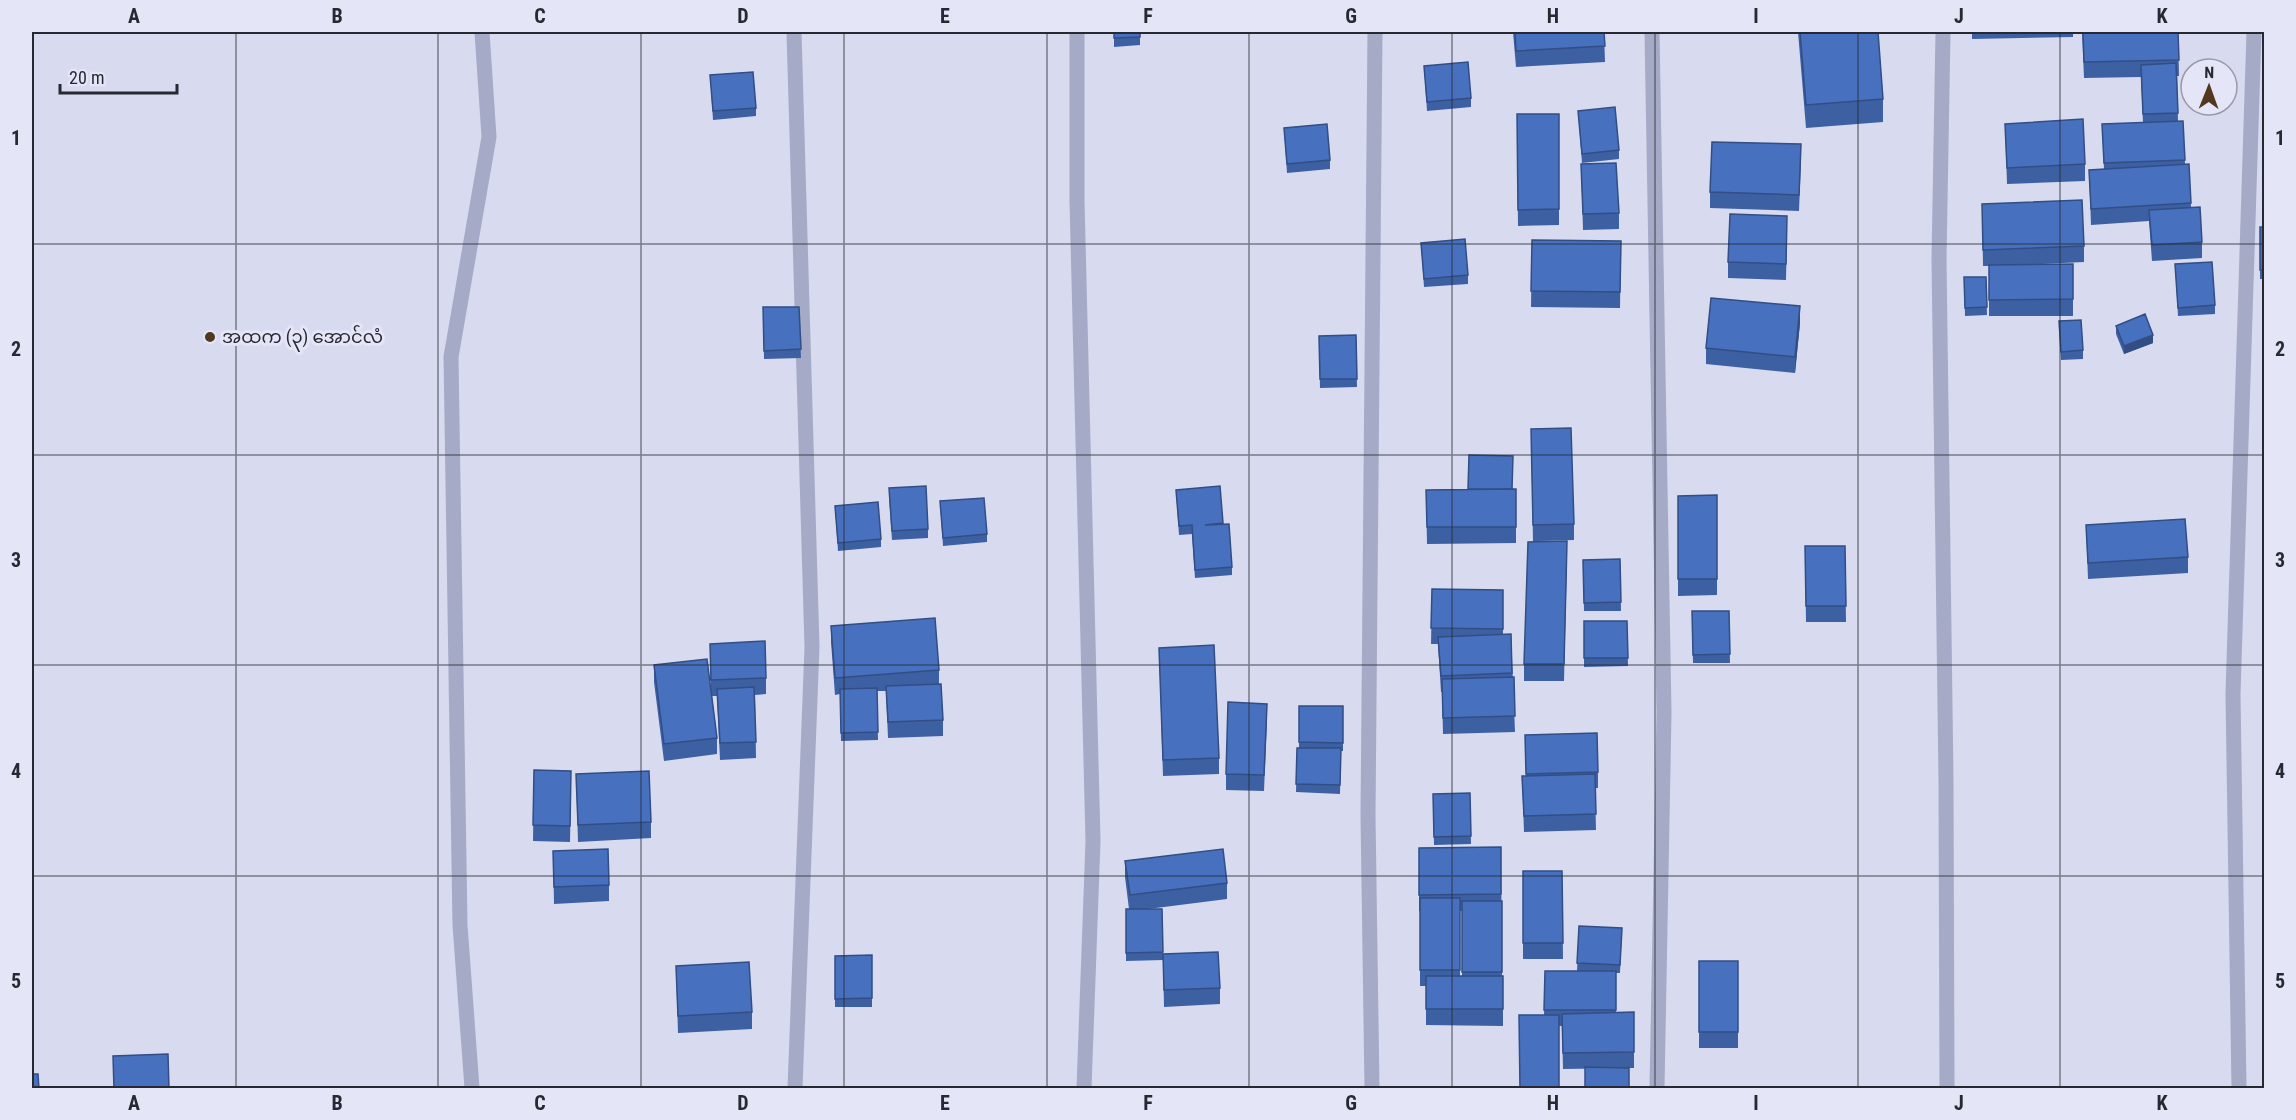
<svg xmlns="http://www.w3.org/2000/svg" width="2296" height="1120" font-family="'Roboto Condensed','Noto Sans Myanmar',sans-serif">
  <style>
    .lines { fill: none; stroke-linecap: round; stroke-linejoin: round }
    .minor { stroke: #a5aac6; stroke-width: 15 }
    .wall { fill: #3d60a3; fill-rule: evenodd }
    .shaded-wall { fill: #324e85 }
    .building { fill: #4770be; stroke: #324e85; stroke-width: 1.5 }
    .grid { fill: none; stroke: #262932; stroke-width: 1.5; stroke-opacity: 0.55 }
    .poi-dot { fill: #51371e; stroke: #e4e5f7; stroke-width: 2 }
    .labels { text-anchor: middle; stroke-width: 6; stroke-linejoin: round; paint-order: stroke }
    .poi-label { font-size: 18px; fill: #262932; stroke: #e4e5f7; text-anchor: start }
    .neatline { fill: none; stroke: #262932; stroke-width: 2 }
    .grid-label { font-size: 20px; text-anchor: middle; font-weight: bold; fill: #262932 }
  </style>
  <rect width="100%" height="100%" fill="#d8daef"/>
  <g class="lines">
    <path class="minor" d="M 794,32 L 812,647 L 795,1088
      M 1077,32 L 1077,201 L 1093,841 L 1084,1088
      M 1652,32 L 1664,713 L 1657,1088
      M 1943,32 L 1939,259 L 1946,780 L 1947,1088
      M 472,1088 L 460,925 L 451,357 L 489,137 L 482,32
      M 1372,1088 L 1368,815 L 1375,32
      M 2239,1088 L 2233,694 L 2254,32"/>
  </g>
  <path class="wall" d="M 1114,32 L 1140,32 L 1140,45 L 1114,47 Z
    M 1513,32 L 1604,32 L 1605,62 L 1516,67 Z
    M 1798,32 L 1878,32 L 1883,99 L 1883,122 L 1806,128 Z
    M 1972,32 L 2073,32 L 2073,37 L 1972,39 Z
    M 2082,32 L 2178,32 L 2179,76 L 2177,76 L 2178,121 L 2183,121 L 2185,164 L 2189,164 L 2191,207 L 2202,242 L 2202,258 L 2152,261 L 2149,221 L 2091,225 L 2089,170 L 2104,169 L 2102,124 L 2143,123 L 2141,77 L 2084,78 Z
    M 1424,66 L 1471,98 L 1471,107 L 1427,111 Z
    M 710,75 L 756,108 L 756,116 L 713,120 Z
    M 1578,111 L 1619,150 L 1619,159 L 1582,163 Z
    M 1517,114 L 1559,114 L 1559,225 L 1518,226 Z
    M 2005,124 L 2085,164 L 2085,181 L 2007,184 Z
    M 1284,128 L 1330,160 L 1330,169 L 1287,173 Z
    M 1801,161 L 1799,211 L 1710,208 L 1710,192 Z
    M 1581,164 L 1619,213 L 1619,229 L 1583,230 Z
    M 1982,204 L 2084,246 L 2084,262 L 2022,265 L 2073,264 L 2073,316 L 1989,316 L 1989,266 L 1983,266 Z
    M 2260,227 L 2265,227 L 2265,279 L 2260,279 Z
    M 1787,232 L 1786,280 L 1728,278 L 1728,262 Z
    M 1532,240 L 1621,241 L 1620,308 L 1531,307 Z
    M 1421,243 L 1468,275 L 1468,284 L 1424,287 Z
    M 2175,264 L 2215,305 L 2215,314 L 2178,316 Z
    M 1964,277 L 1986,277 L 1987,315 L 1965,316 Z
    M 763,307 L 799,307 L 801,358 L 764,359 Z
    M 2059,321 L 2083,350 L 2083,359 L 2061,360 Z
    M 1800,323 L 1795,373 L 1706,364 L 1706,348 Z
    M 2116,326 L 2153,343 L 2124,354 L 2116,334 Z
    M 1356,335 L 1357,387 L 1320,388 L 1319,336 Z
    M 1531,429 L 1574,524 L 1574,540 L 1539,541 L 1567,557 L 1564,681 L 1524,681 L 1524,664 L 1533,542 Z
    M 1220,486 L 1223,524 L 1232,567 L 1232,575 L 1195,578 L 1192,534 L 1179,535 L 1176,490 Z
    M 1516,489 L 1516,543 L 1427,544 L 1426,490 Z
    M 1717,495 L 1717,595 L 1678,596 L 1678,496 Z
    M 889,496 L 928,529 L 928,538 L 892,540 Z
    M 940,501 L 987,534 L 987,542 L 943,546 Z
    M 835,506 L 881,539 L 881,547 L 838,551 Z
    M 2086,525 L 2188,557 L 2188,573 L 2088,579 Z
    M 1805,546 L 1845,546 L 1846,622 L 1806,622 Z
    M 1620,559 L 1621,611 L 1584,611 L 1583,560 Z
    M 1432,589 L 1503,590 L 1503,634 L 1511,634 L 1515,732 L 1443,734 L 1442,692 L 1441,692 L 1438,644 L 1431,644 Z
    M 1692,611 L 1729,611 L 1730,663 L 1693,663 Z
    M 1584,621 L 1627,621 L 1628,666 L 1584,667 Z
    M 831,626 L 939,670 L 939,684 L 943,720 L 943,736 L 888,738 L 886,691 L 877,691 L 878,740 L 841,741 L 840,694 L 835,695 L 831,642 Z
    M 710,644 L 766,678 L 766,694 L 755,695 L 756,758 L 720,760 L 717,696 L 712,696 L 717,738 L 717,754 L 664,761 L 654,682 L 654,665 L 711,689 Z
    M 1159,648 L 1219,758 L 1219,774 L 1163,776 Z
    M 1299,706 L 1343,706 L 1343,751 L 1341,751 L 1340,794 L 1296,792 L 1297,748 L 1299,748 Z
    M 1267,720 L 1264,791 L 1226,790 L 1226,774 Z
    M 1525,735 L 1598,772 L 1598,788 L 1595,788 L 1596,830 L 1524,832 L 1522,776 L 1526,776 Z
    M 534,770 L 571,787 L 570,842 L 533,841 Z
    M 576,774 L 651,822 L 651,838 L 578,842 Z
    M 1470,793 L 1471,844 L 1434,845 L 1433,794 Z
    M 1501,847 L 1502,976 L 1503,976 L 1503,1026 L 1426,1025 L 1426,986 L 1420,986 L 1420,911 L 1419,911 L 1419,848 ZM 1460,911 L 1462,911 L 1462,976 L 1460,976 Z
    M 553,851 L 609,885 L 609,901 L 554,904 Z
    M 1125,861 L 1227,883 L 1227,899 L 1148,909 L 1162,909 L 1163,954 L 1220,988 L 1220,1004 L 1164,1007 L 1163,960 L 1126,961 L 1126,909 L 1129,909 L 1125,877 Z
    M 1523,871 L 1562,871 L 1563,959 L 1523,959 Z
    M 1579,926 L 1622,928 L 1620,973 L 1616,973 L 1616,1013 L 1634,1012 L 1634,1068 L 1563,1069 L 1562,1026 L 1559,1026 L 1544,1015 L 1545,971 L 1577,971 Z
    M 872,955 L 872,1007 L 835,1007 L 835,956 Z
    M 1699,961 L 1738,961 L 1738,1048 L 1699,1048 Z
    M 676,966 L 752,1012 L 752,1029 L 678,1033 Z"/>
  <path class="shaded-wall" d="M 1800,306 L 1800,323 L 1795,373 L 1795,357 Z
    M 2153,335 L 2153,343 L 2124,354 L 2124,346 Z"/>
  <path class="building" d="M 1114,32 L 1140,32 L 1140,37 L 1114,38 Z
    M 1515,32 L 1604,32 L 1605,46 L 1516,51 Z
    M 1800,32 L 1878,32 L 1883,99 L 1806,105 Z
    M 2083,32 L 2178,32 L 2179,60 L 2084,62 Z
    M 1468,62 L 1471,98 L 1427,102 L 1424,66 Z
    M 2176,63 L 2178,113 L 2143,114 L 2141,65 Z
    M 753,72 L 756,108 L 713,111 L 710,75 Z
    M 1615,107 L 1619,150 L 1582,154 L 1578,111 Z
    M 1517,114 L 1559,114 L 1559,209 L 1518,210 Z
    M 2083,119 L 2085,164 L 2007,168 L 2005,124 Z
    M 2183,121 L 2185,160 L 2104,163 L 2102,124 Z
    M 1327,124 L 1330,160 L 1287,164 L 1284,128 Z
    M 1712,142 L 1801,144 L 1799,195 L 1710,192 Z
    M 1616,163 L 1619,213 L 1583,214 L 1581,164 Z
    M 2189,164 L 2191,203 L 2091,209 L 2089,170 Z
    M 2082,200 L 2084,246 L 1983,250 L 1982,204 Z
    M 2200,207 L 2202,242 L 2152,245 L 2149,210 Z
    M 1730,214 L 1787,216 L 1786,264 L 1728,262 Z
    M 2260,227 L 2265,227 L 2265,270 L 2260,270 Z
    M 1465,239 L 1468,275 L 1424,279 L 1421,243 Z
    M 1532,240 L 1621,241 L 1620,292 L 1531,291 Z
    M 2212,262 L 2215,305 L 2178,308 L 2175,264 Z
    M 2073,264 L 2073,299 L 1989,300 L 1989,265 Z
    M 1964,277 L 1986,277 L 1987,307 L 1965,308 Z
    M 1711,298 L 1800,306 L 1795,357 L 1706,348 Z
    M 763,307 L 799,307 L 801,349 L 764,351 Z
    M 2145,314 L 2153,335 L 2124,346 L 2116,326 Z
    M 2081,320 L 2083,350 L 2061,352 L 2059,321 Z
    M 1356,335 L 1357,379 L 1320,379 L 1319,336 Z
    M 1571,428 L 1574,524 L 1533,525 L 1531,429 Z
    M 1469,455 L 1513,456 L 1512,489 L 1468,489 Z
    M 926,486 L 928,529 L 892,531 L 889,488 Z
    M 1220,486 L 1223,523 L 1205,525 L 1229,524 L 1232,567 L 1195,570 L 1192,525 L 1179,526 L 1176,490 Z
    M 1516,489 L 1516,527 L 1427,527 L 1426,490 Z
    M 1717,495 L 1717,579 L 1678,579 L 1678,496 Z
    M 984,498 L 987,534 L 943,538 L 940,501 Z
    M 878,502 L 881,539 L 838,543 L 835,506 Z
    M 2185,519 L 2188,557 L 2088,563 L 2086,525 Z
    M 1567,541 L 1564,664 L 1524,664 L 1528,542 Z
    M 1805,546 L 1845,546 L 1846,606 L 1806,606 Z
    M 1620,559 L 1621,602 L 1584,603 L 1583,560 Z
    M 1432,589 L 1503,590 L 1503,629 L 1431,628 Z
    M 1692,611 L 1729,611 L 1730,654 L 1693,655 Z
    M 935,618 L 939,670 L 835,678 L 831,626 Z
    M 1584,621 L 1627,621 L 1628,658 L 1584,658 Z
    M 1511,634 L 1512,673 L 1441,676 L 1438,637 Z
    M 765,641 L 766,678 L 711,680 L 710,644 Z
    M 1214,645 L 1219,758 L 1163,760 L 1159,648 Z
    M 707,659 L 717,738 L 664,744 L 654,665 Z
    M 1514,677 L 1515,716 L 1443,718 L 1442,679 Z
    M 941,684 L 943,720 L 888,722 L 886,686 Z
    M 754,687 L 756,742 L 720,743 L 717,689 Z
    M 877,688 L 878,732 L 841,733 L 840,689 Z
    M 1228,702 L 1267,704 L 1264,775 L 1226,774 Z
    M 1299,706 L 1343,706 L 1343,743 L 1299,742 Z
    M 1597,733 L 1598,772 L 1526,774 L 1525,735 Z
    M 1297,748 L 1341,748 L 1340,785 L 1296,784 Z
    M 534,770 L 571,771 L 570,826 L 533,825 Z
    M 649,771 L 651,822 L 578,825 L 576,774 Z
    M 1595,774 L 1596,814 L 1524,816 L 1522,776 Z
    M 1470,793 L 1471,836 L 1434,837 L 1433,794 Z
    M 1501,847 L 1501,894 L 1419,895 L 1419,848 Z
    M 608,849 L 609,885 L 554,887 L 553,851 Z
    M 1223,849 L 1227,883 L 1130,895 L 1125,861 Z
    M 1523,871 L 1562,871 L 1563,943 L 1523,943 Z
    M 1420,898 L 1460,898 L 1460,970 L 1420,970 Z
    M 1462,901 L 1502,901 L 1502,972 L 1462,972 Z
    M 1126,909 L 1162,909 L 1163,952 L 1126,953 Z
    M 1579,926 L 1622,928 L 1620,965 L 1577,963 Z
    M 1218,952 L 1220,988 L 1164,990 L 1163,954 Z
    M 872,955 L 872,998 L 835,999 L 835,956 Z
    M 1699,961 L 1738,961 L 1738,1032 L 1699,1032 Z
    M 749,962 L 752,1012 L 678,1016 L 676,966 Z
    M 1545,971 L 1616,971 L 1616,1010 L 1544,1010 Z
    M 1426,976 L 1503,976 L 1503,1009 L 1426,1009 Z
    M 1634,1012 L 1634,1052 L 1563,1053 L 1562,1014 Z
    M 1519,1015 L 1559,1015 L 1559,1089 L 1520,1089 Z
    M 168,1054 L 169,1089 L 114,1089 L 113,1056 Z
    M 1585,1067 L 1629,1068 L 1629,1089 L 1585,1089 Z
    M 32,1074 L 38,1074 L 39,1089 L 32,1089 Z"/>
  <path class="grid" d="M 236,32 L 236,1088M 438,32 L 438,1088M 641,32 L 641,1088M 844,32 L 844,1088M 1047,32 L 1047,1088M 1249,32 L 1249,1088M 1452,32 L 1452,1088M 1655,32 L 1655,1088M 1858,32 L 1858,1088M 2060,32 L 2060,1088M 32,244 L 2264,244M 32,455 L 2264,455M 32,665 L 2264,665M 32,876 L 2264,876"/>
  <circle class="poi-dot" cx="210" cy="337" r="6"/>
  <g class="labels">
    <g class="poi-label">
      <text x="222" y="343">အထက (၃) အောင်လံ</text>
    </g>
  </g>
  <rect width="2296" height="1120" fill="none" stroke="#e4e5f7" stroke-width="66"/>
  <g transform="translate(2209 87) rotate(1)"><circle r="28" fill="#e4e5f7" stroke="#989aa8" stroke-width="1.5"/>
  <path d="M0-4.5L10 22L0 15L-10 22Z" fill="#51371e"/>
  <text y="-9" font-size="16" font-weight="bold" text-anchor="middle" fill="#262932">N</text>
  </g>
  <path d="M60 84v9h117v-9" fill="none" stroke="#262932" stroke-width="3"/>
  <text x="69" y="84" font-size="18" fill="#262932" stroke="#e4e5f7" stroke-width="4.5" paint-order="stroke">20 m</text>
  <rect x="33" y="33" width="2230" height="1054" class="neatline"/>
  <g class="grid-label">
    <text x="134" y="23">A</text>
    <text x="337" y="23">B</text>
    <text x="540" y="23">C</text>
    <text x="743" y="23">D</text>
    <text x="945" y="23">E</text>
    <text x="1148" y="23">F</text>
    <text x="1351" y="23">G</text>
    <text x="1553" y="23">H</text>
    <text x="1756" y="23">I</text>
    <text x="1959" y="23">J</text>
    <text x="2162" y="23">K</text>
    <text x="16" y="145">1</text>
    <text x="2280" y="145">1</text>
    <text x="16" y="356">2</text>
    <text x="2280" y="356">2</text>
    <text x="16" y="567">3</text>
    <text x="2280" y="567">3</text>
    <text x="16" y="778">4</text>
    <text x="2280" y="778">4</text>
    <text x="16" y="988">5</text>
    <text x="2280" y="988">5</text>
    <text x="134" y="1110">A</text>
    <text x="337" y="1110">B</text>
    <text x="540" y="1110">C</text>
    <text x="743" y="1110">D</text>
    <text x="945" y="1110">E</text>
    <text x="1148" y="1110">F</text>
    <text x="1351" y="1110">G</text>
    <text x="1553" y="1110">H</text>
    <text x="1756" y="1110">I</text>
    <text x="1959" y="1110">J</text>
    <text x="2162" y="1110">K</text>
  </g>
</svg>
